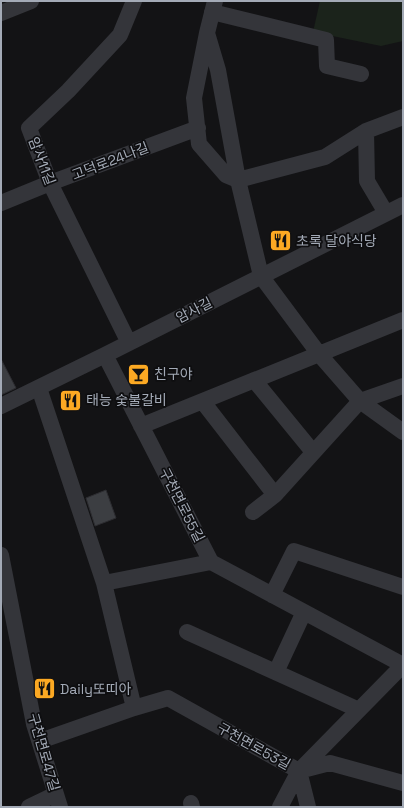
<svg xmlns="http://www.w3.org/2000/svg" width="404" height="808" font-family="'Space Grotesk','Noto Sans KR',sans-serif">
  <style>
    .green { fill: #1b231b }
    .building { fill: #3c3e42; stroke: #2d2d31 }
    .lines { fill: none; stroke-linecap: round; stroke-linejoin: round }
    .minor { stroke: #34353a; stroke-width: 16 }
    .labels { text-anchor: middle; stroke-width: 3.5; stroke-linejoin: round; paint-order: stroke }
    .street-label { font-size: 14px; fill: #a3aab6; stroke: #0e0e10 }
    .poi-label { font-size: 14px; fill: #a3aab6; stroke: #0e0e10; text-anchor: start }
  </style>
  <rect width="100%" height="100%" fill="#131315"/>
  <path class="green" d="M 320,1 L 403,1 L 403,41 L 381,46 L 313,32 Z"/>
  <path class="building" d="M 1,359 L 16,388 L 1,395 Z
    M 106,490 L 116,518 L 95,526 L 86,498 Z"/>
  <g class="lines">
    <path class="minor" d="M 215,1 L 207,33 L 194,98 L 199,144 L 226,175 L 238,180 L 325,157 L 366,131 L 403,117
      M 212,12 L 326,40 L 327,66 L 361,74
      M 1,13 L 31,1
      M 207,33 L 218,70 L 238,180 L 261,276 L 319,354 L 360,401 L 403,432
      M 366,131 L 367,181 L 386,213
      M 1,203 L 50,183 L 198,128
      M 129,343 L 50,183 L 29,128 L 68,91 L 120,35 L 134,1
      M 105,355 L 211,562 L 403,665
      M 254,380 L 313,452
      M 39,388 L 104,583 L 134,708 L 40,741
      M 203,402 L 275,495
      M 1,406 L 105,355 L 403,205
      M 141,426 L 403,320
      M 253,512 L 275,495 L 360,401 L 403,386
      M 1,555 L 34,724 L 60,807
      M 104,583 L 211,562
      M 272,595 L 294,551 L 403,587
      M 187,632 L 359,710
      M 276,672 L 304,612
      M 134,708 L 168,698 L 299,771 L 330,763 L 403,783
      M 299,771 L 308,807
      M 191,803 L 192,807
      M 29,807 L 56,794
      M 280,807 L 299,771 L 403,665"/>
  </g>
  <defs>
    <symbol id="restaurant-square" viewBox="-11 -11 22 22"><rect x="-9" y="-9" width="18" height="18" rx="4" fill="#fca923" stroke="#0e0e10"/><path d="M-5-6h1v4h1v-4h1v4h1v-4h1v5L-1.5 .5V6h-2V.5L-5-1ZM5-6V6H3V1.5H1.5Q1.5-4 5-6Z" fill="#111"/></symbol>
    <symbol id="bar-square" viewBox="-11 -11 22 22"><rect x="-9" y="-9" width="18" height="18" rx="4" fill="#fca923" stroke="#0e0e10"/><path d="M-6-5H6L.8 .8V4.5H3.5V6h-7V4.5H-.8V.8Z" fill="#111"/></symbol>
  </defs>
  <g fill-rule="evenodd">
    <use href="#restaurant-square" x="268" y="228" width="25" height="25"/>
    <use href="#bar-square" x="126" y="362" width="25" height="25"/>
    <use href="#restaurant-square" x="58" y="388" width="25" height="25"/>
    <use href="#restaurant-square" x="32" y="676" width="25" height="25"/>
  </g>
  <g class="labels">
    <g class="street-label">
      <text transform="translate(42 161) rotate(69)" y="5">암사11길</text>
      <text transform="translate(110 161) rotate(-21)" y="5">고덕로24나길</text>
      <text transform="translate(194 310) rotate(-27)" y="5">암사길</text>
      <text transform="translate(182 505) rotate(63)" y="5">구천면로55길</text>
      <text transform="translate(254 746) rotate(29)" y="5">구천면로53길</text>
      <text transform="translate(44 752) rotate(74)" y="5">구천면로47길</text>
    </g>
    <g class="poi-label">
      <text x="296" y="246">초록 달야식당</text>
      <text x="154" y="379">친구야</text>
      <text x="86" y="405">태능 숯불갈비</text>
      <text x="60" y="694">Daily또띠아</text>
    </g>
  </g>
  <rect width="404" height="808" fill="none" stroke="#a3aab6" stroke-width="4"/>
</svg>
